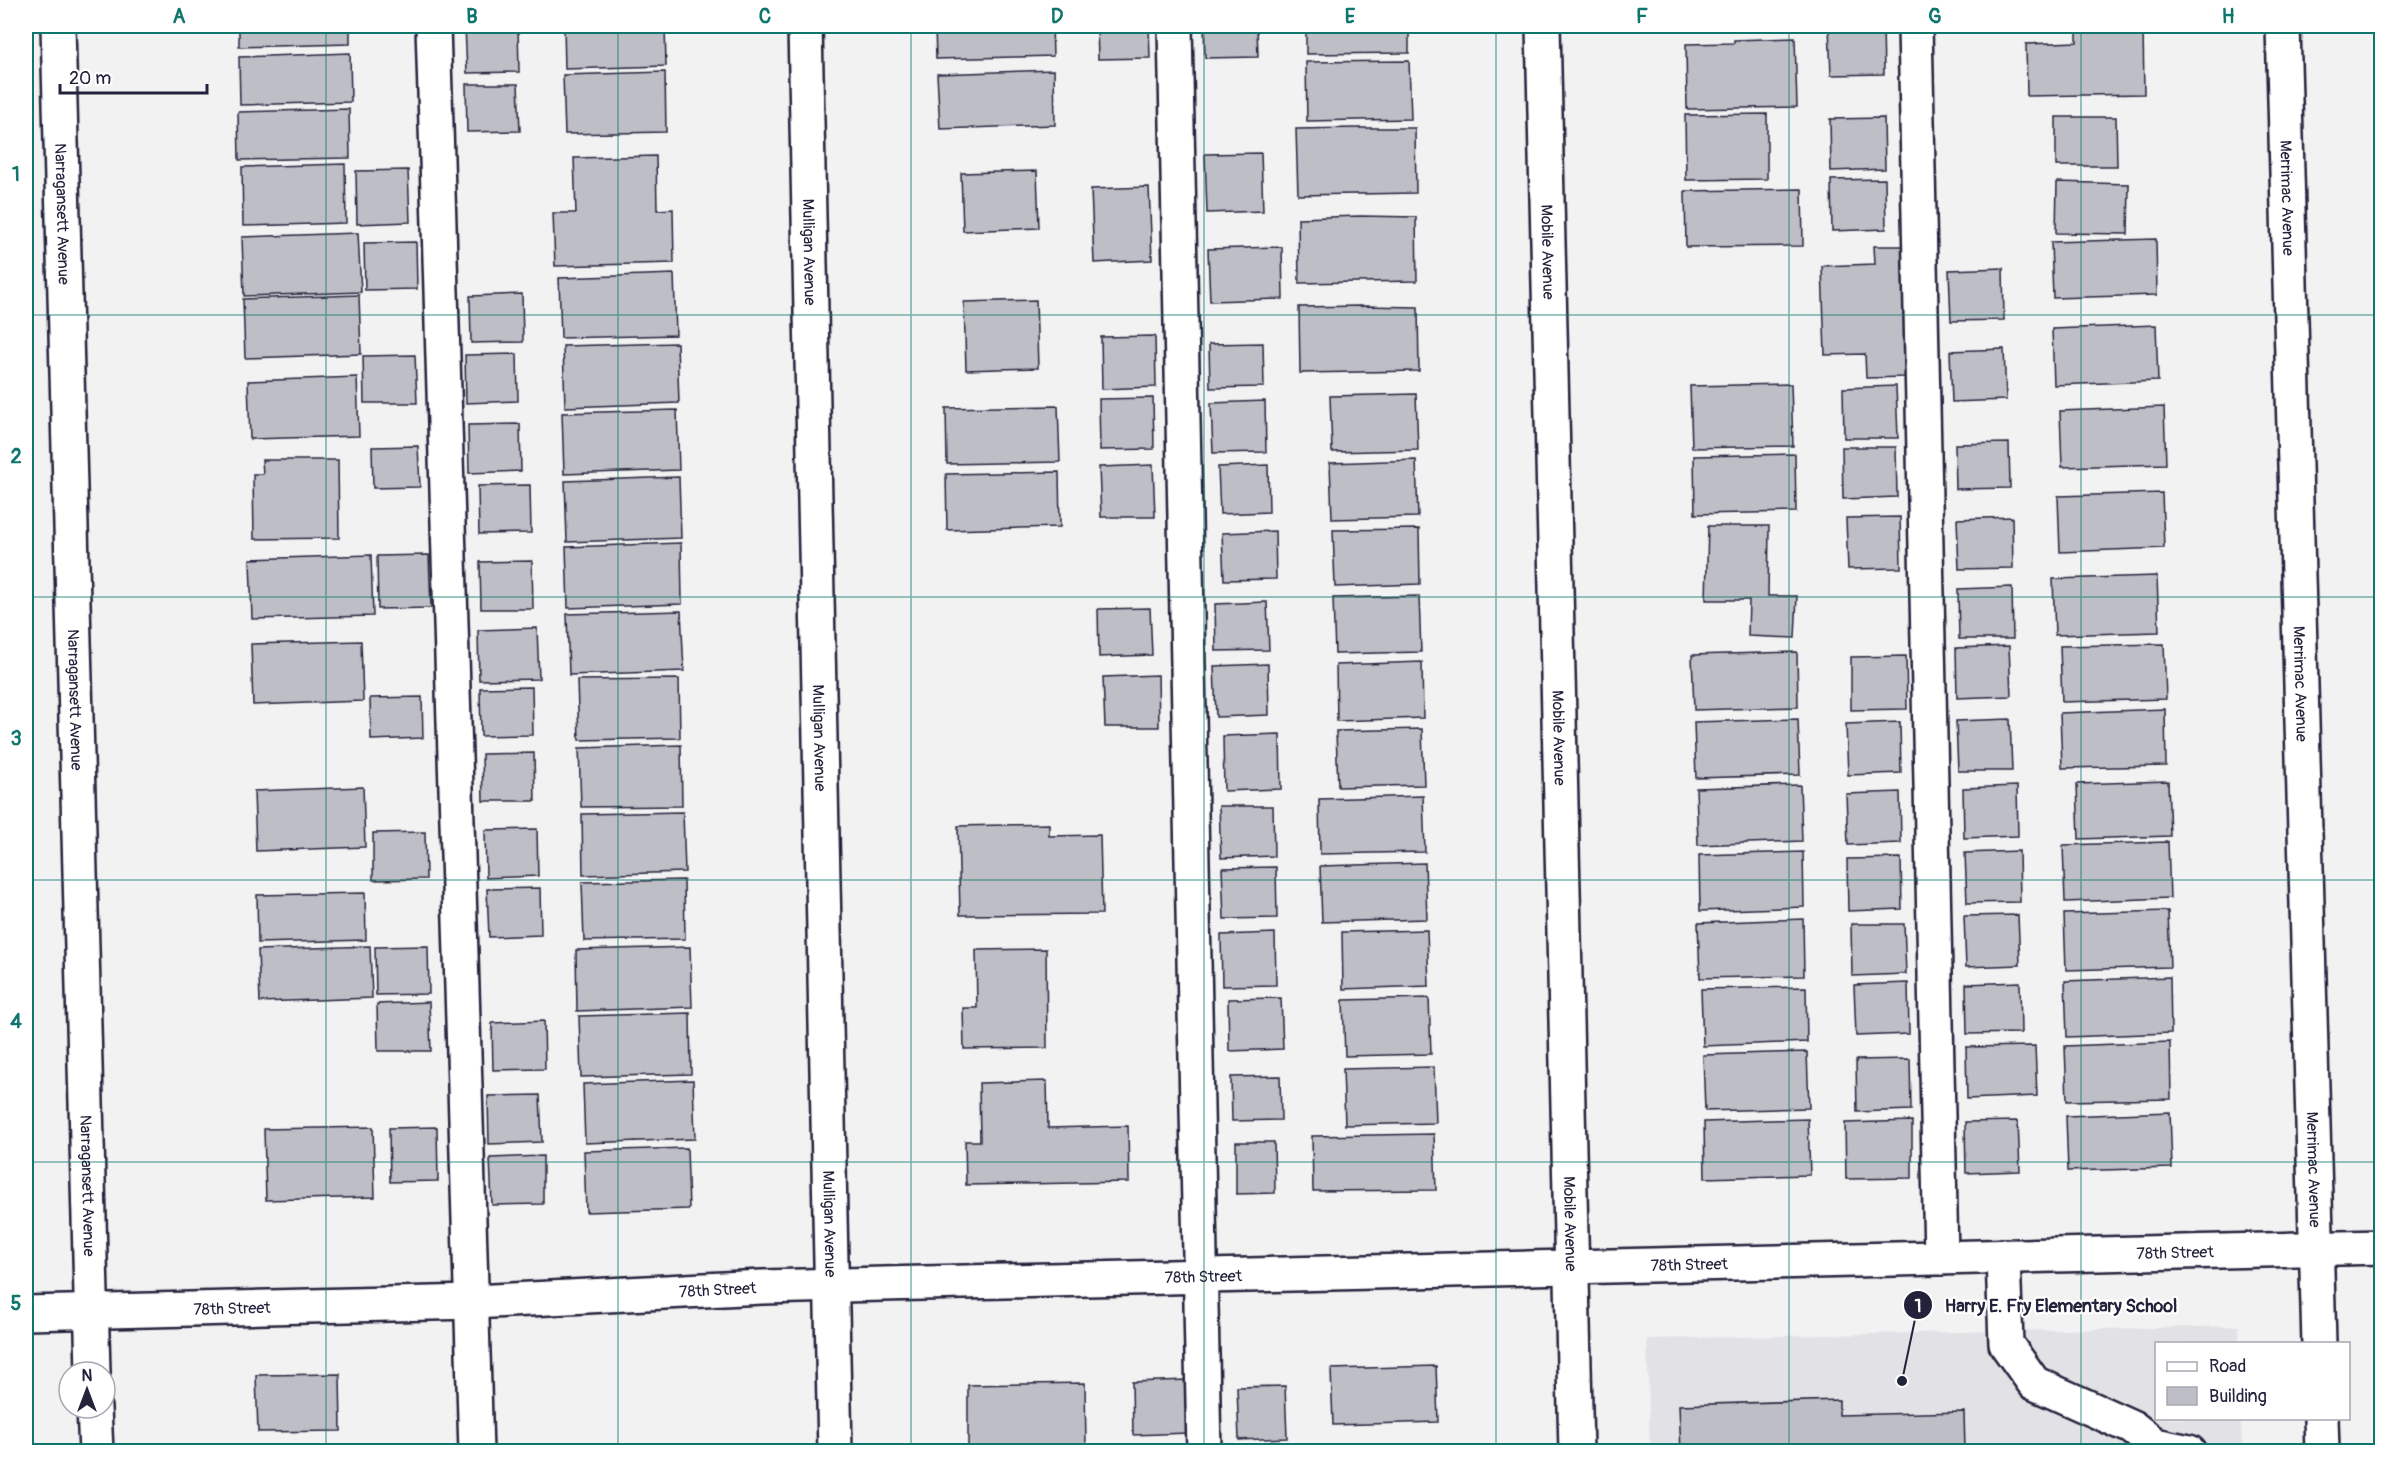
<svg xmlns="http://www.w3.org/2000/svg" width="2407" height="1477" font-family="Pangolin,sans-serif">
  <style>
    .built { fill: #e2e2e6 }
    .building { fill: #bebec6; stroke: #22223b; stroke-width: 1.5 }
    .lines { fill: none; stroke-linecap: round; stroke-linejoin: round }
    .minor-casing { stroke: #22223b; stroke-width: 38 }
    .minor { stroke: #fff; stroke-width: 33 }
    .grid { fill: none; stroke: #0f766e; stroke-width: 1.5; stroke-opacity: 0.55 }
    .labels { text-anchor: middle; stroke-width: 4.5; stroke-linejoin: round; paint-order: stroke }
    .street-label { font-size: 16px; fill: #22223b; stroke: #fff }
    .leader { fill: none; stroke: #22223b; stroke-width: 2 }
    .callout-dot { fill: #22223b; stroke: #fff; stroke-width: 2 }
    .mark-label { font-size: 18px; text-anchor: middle; font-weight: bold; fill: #fff }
    .callout-label { font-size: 18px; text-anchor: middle; font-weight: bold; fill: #22223b; stroke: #fff; stroke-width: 4.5; stroke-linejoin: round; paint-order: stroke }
    .neatline { fill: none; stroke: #0f766e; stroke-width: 2 }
    .grid-label { font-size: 20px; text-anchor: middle; font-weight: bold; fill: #0f766e }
  </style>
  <rect width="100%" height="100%" fill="#f2f2f3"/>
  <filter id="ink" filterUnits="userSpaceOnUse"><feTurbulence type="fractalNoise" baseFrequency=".0167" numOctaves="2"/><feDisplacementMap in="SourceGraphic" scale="12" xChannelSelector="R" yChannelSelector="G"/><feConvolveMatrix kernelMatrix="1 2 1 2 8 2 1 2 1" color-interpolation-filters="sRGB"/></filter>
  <g filter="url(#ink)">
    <path class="built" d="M 2239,1326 L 2239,1343 L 2156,1344 L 2156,1418 L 2241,1419 L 2242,1451 L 1650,1451 L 1647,1339 Z"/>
    <path class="building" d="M 239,26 L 350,26 L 350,44 L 239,47 Z
      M 465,26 L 518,26 L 519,72 L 467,73 Z
      M 564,26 L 665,26 L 666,66 L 565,69 Z
      M 935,26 L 1052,26 L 1053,56 L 936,59 Z
      M 1097,26 L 1149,26 L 1150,58 L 1098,59 Z
      M 1204,26 L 1257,26 L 1258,57 L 1205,58 Z
      M 1306,26 L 1409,26 L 1409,53 L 1306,54 Z
      M 1829,26 L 1883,26 L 1884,74 L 1831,75 Z
      M 2077,26 L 2143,26 L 2144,94 L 2027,96 L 2026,44 L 2077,42 Z
      M 1795,38 L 1797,107 L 1687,109 L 1686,44 L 1734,43 L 1734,40 Z
      M 350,53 L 351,102 L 240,105 L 239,57 Z
      M 1409,61 L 1411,119 L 1307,121 L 1306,62 Z
      M 1054,70 L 1055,125 L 940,129 L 937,74 Z
      M 665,72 L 666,132 L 565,134 L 563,75 Z
      M 466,84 L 518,84 L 520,131 L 467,132 Z
      M 349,109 L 350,158 L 239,160 L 238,112 Z
      M 1767,114 L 1767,179 L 1686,180 L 1685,115 Z
      M 2056,117 L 2116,117 L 2117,166 L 2056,166 Z
      M 1884,118 L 1885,169 L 1831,171 L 1830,119 Z
      M 1358,128 L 1415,128 L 1416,193 L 1298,195 L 1296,129 Z
      M 1261,153 L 1263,211 L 1207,213 L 1205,154 Z
      M 656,156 L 657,210 L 673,209 L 674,263 L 555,266 L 553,213 L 576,213 L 574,158 Z
      M 345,164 L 346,223 L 243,226 L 242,167 Z
      M 408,170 L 410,222 L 357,224 L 356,171 Z
      M 1037,171 L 1039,228 L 963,231 L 961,173 Z
      M 1885,179 L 1886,229 L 1832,231 L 1831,180 Z
      M 2057,182 L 2129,184 L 2128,234 L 2056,233 Z
      M 1149,187 L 1152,260 L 1094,263 L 1091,189 Z
      M 1802,189 L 1803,246 L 1686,247 L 1685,191 Z
      M 1360,216 L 1416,217 L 1417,281 L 1299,283 L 1298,218 Z
      M 358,233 L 361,292 L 244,296 L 242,237 Z
      M 2156,239 L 2157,295 L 2053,298 L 2051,242 Z
      M 416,242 L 417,289 L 365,290 L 364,243 Z
      M 1874,246 L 1902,246 L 1905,377 L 1866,378 L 1865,354 L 1825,355 L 1822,266 L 1875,264 Z
      M 1282,247 L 1283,299 L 1210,301 L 1208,249 Z
      M 2003,268 L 2004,320 L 1951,321 L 1949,270 Z
      M 674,274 L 676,335 L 561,338 L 559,278 Z
      M 522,294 L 523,342 L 471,343 L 470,296 Z
      M 359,295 L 361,354 L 245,358 L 243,299 Z
      M 1036,300 L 1038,368 L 966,370 L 964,302 Z
      M 1361,306 L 1418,307 L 1419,371 L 1300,373 L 1299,307 Z
      M 2156,325 L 2158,381 L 2054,385 L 2052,329 Z
      M 1155,336 L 1156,387 L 1102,389 L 1101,337 Z
      M 677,343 L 679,403 L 565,407 L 563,346 Z
      M 1263,343 L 1264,387 L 1210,388 L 1209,344 Z
      M 2004,349 L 2006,400 L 1952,402 L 1950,351 Z
      M 517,354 L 518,401 L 466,403 L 465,355 Z
      M 415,355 L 417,403 L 364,403 L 363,356 Z
      M 357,377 L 359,436 L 250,439 L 248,381 Z
      M 1791,384 L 1793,446 L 1692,448 L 1690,386 Z
      M 1896,386 L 1898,438 L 1844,438 L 1843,388 Z
      M 1416,394 L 1418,450 L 1332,452 L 1330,396 Z
      M 1153,398 L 1154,449 L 1100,450 L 1099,399 Z
      M 1265,401 L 1266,452 L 1213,453 L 1211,403 Z
      M 1058,406 L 1060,462 L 947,464 L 946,408 Z
      M 2164,407 L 2166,464 L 2062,467 L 2060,411 Z
      M 677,410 L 679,470 L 564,474 L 562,413 Z
      M 520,424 L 521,471 L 469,473 L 468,425 Z
      M 2009,443 L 2010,488 L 1956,489 L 1955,444 Z
      M 418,446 L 420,487 L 373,488 L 372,447 Z
      M 1842,447 L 1896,447 L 1897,497 L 1843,499 Z
      M 1795,454 L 1796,512 L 1695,514 L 1694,456 Z
      M 262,460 L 338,460 L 339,538 L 254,539 L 253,474 L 263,474 Z
      M 1416,460 L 1418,517 L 1332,519 L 1330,463 Z
      M 1153,465 L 1155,517 L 1101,517 L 1099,467 Z
      M 1268,465 L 1269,512 L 1220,514 L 1218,467 Z
      M 1059,472 L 1060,527 L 947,530 L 946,474 Z
      M 679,477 L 681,538 L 567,542 L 565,481 Z
      M 530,485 L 531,533 L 479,534 L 478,486 Z
      M 2162,493 L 2164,548 L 2060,552 L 2058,496 Z
      M 1900,517 L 1901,568 L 1848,569 L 1846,518 Z
      M 2012,517 L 2013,568 L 1959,569 L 1957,519 Z
      M 1708,526 L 1769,526 L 1768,596 L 1797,596 L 1795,638 L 1748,636 L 1749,600 L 1706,600 Z
      M 1419,529 L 1420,584 L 1335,587 L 1333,530 Z
      M 1275,531 L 1276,579 L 1224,580 L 1222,533 Z
      M 681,543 L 682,604 L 568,608 L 566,547 Z
      M 371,555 L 373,616 L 252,619 L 250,559 Z
      M 429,555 L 431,608 L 378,609 L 377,556 Z
      M 532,561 L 533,609 L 481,609 L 480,562 Z
      M 2157,576 L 2159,632 L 2055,635 L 2053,579 Z
      M 2012,587 L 2013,639 L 1959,639 L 1958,589 Z
      M 1419,596 L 1421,652 L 1335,654 L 1333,598 Z
      M 1267,602 L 1269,650 L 1216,651 L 1215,604 Z
      M 1150,608 L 1152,655 L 1099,657 L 1098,609 Z
      M 681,611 L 684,671 L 569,675 L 567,614 Z
      M 537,628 L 539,679 L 479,680 L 478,630 Z
      M 361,641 L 363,701 L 253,705 L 251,644 Z
      M 2164,644 L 2166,699 L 2062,702 L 2060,646 Z
      M 2009,646 L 2011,696 L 1957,698 L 1956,648 Z
      M 1797,652 L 1798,707 L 1694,710 L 1692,655 Z
      M 1906,656 L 1907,709 L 1851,710 L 1851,657 Z
      M 1422,662 L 1423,718 L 1337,721 L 1336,665 Z
      M 1268,664 L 1269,715 L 1216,717 L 1214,666 Z
      M 1158,675 L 1159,727 L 1105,727 L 1103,677 Z
      M 679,679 L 680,738 L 579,740 L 577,680 Z
      M 532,687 L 533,735 L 481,736 L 480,688 Z
      M 422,697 L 423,738 L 371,740 L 370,698 Z
      M 2165,709 L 2166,766 L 2062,768 L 2060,713 Z
      M 1798,719 L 1800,775 L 1696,778 L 1694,722 Z
      M 2010,719 L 2012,771 L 1958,771 L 1956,721 Z
      M 1900,722 L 1901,773 L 1848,775 L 1846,724 Z
      M 1422,729 L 1424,785 L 1338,787 L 1336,731 Z
      M 1280,734 L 1281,789 L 1224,791 L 1223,736 Z
      M 681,745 L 682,806 L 581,807 L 579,748 Z
      M 534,753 L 535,801 L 483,801 L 482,754 Z
      M 2168,781 L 2170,836 L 2079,839 L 2077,784 Z
      M 1800,785 L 1802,841 L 1698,845 L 1696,788 Z
      M 2017,786 L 2018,836 L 1964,838 L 1963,788 Z
      M 363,787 L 365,847 L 256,851 L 254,791 Z
      M 1900,792 L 1901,843 L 1848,845 L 1846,794 Z
      M 1423,796 L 1425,852 L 1320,854 L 1319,799 Z
      M 1219,806 L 1273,806 L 1274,856 L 1221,858 Z
      M 683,812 L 685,872 L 583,875 L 582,814 Z
      M 1049,824 L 1049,836 L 1100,835 L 1102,914 L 960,915 L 958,826 Z
      M 537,829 L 538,876 L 486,878 L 485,830 Z
      M 425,832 L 426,879 L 373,880 L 373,833 Z
      M 2168,842 L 2170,898 L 2065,902 L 2063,845 Z
      M 2019,851 L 2020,902 L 1967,903 L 1965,853 Z
      M 1803,852 L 1804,907 L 1700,911 L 1699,855 Z
      M 1901,858 L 1902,909 L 1848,911 L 1847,859 Z
      M 1425,863 L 1427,919 L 1322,922 L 1320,866 Z
      M 1276,867 L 1277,918 L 1224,919 L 1222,868 Z
      M 684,880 L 685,939 L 584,941 L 582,882 Z
      M 540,888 L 541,935 L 489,937 L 487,889 Z
      M 365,893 L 366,940 L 258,943 L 257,895 Z
      M 2168,911 L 2170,967 L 2066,970 L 2064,914 Z
      M 2018,915 L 2020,965 L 1966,967 L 1964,916 Z
      M 1803,919 L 1804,976 L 1700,978 L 1698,923 Z
      M 1851,924 L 1904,924 L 1906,974 L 1852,976 Z
      M 1427,930 L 1429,986 L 1343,989 L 1342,932 Z
      M 1275,933 L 1276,985 L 1222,986 L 1221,935 Z
      M 370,946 L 372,998 L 260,1002 L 258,950 Z
      M 428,946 L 429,994 L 376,995 L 375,947 Z
      M 690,947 L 692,1007 L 577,1011 L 576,950 Z
      M 1046,949 L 1047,1048 L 964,1049 L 963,1008 L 977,1008 L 976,950 Z
      M 2170,977 L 2171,1033 L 2067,1037 L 2065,981 Z
      M 2020,982 L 2021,1033 L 1967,1034 L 1966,984 Z
      M 1908,983 L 1909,1034 L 1856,1036 L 1854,985 Z
      M 1806,987 L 1807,1042 L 1703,1046 L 1701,989 Z
      M 1281,998 L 1283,1049 L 1229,1051 L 1228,999 Z
      M 1429,998 L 1431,1054 L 1345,1056 L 1343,1000 Z
      M 429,1002 L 431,1051 L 378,1051 L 377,1004 Z
      M 690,1013 L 691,1074 L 581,1077 L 579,1016 Z
      M 544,1021 L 545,1069 L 493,1070 L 492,1023 Z
      M 2170,1042 L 2171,1099 L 2067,1101 L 2065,1046 Z
      M 2035,1046 L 2037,1096 L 1967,1099 L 1966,1047 Z
      M 1807,1052 L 1809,1108 L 1705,1111 L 1703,1055 Z
      M 1910,1059 L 1911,1110 L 1857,1112 L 1856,1060 Z
      M 1434,1067 L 1436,1123 L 1345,1125 L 1343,1069 Z
      M 1280,1076 L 1281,1120 L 1232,1121 L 1231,1077 Z
      M 693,1080 L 695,1139 L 585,1143 L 583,1084 Z
      M 1047,1081 L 1048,1128 L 1128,1126 L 1129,1182 L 966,1185 L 965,1141 L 980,1141 L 979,1083 Z
      M 540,1095 L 542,1142 L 489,1144 L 488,1096 Z
      M 2170,1112 L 2172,1168 L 2068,1171 L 2066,1116 Z
      M 1808,1119 L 1810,1175 L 1705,1178 L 1704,1122 Z
      M 1912,1121 L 1912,1178 L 1846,1179 L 1845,1123 Z
      M 2018,1121 L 2020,1171 L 1966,1173 L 1965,1122 Z
      M 373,1127 L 375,1197 L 266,1200 L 264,1129 Z
      M 437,1127 L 438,1181 L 390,1182 L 389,1128 Z
      M 1434,1134 L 1436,1190 L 1313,1191 L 1312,1136 Z
      M 1236,1142 L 1274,1142 L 1275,1193 L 1236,1194 Z
      M 687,1148 L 689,1209 L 586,1212 L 584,1151 Z
      M 543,1156 L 543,1204 L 492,1205 L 490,1158 Z
      M 1436,1366 L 1438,1422 L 1333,1425 L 1331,1369 Z
      M 340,1374 L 341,1431 L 258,1432 L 256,1375 Z
      M 1187,1380 L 1188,1433 L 1133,1435 L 1132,1382 Z
      M 1085,1383 L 1086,1447 L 968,1449 L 968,1385 Z
      M 1285,1386 L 1287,1438 L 1239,1440 L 1237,1387 Z
      M 1839,1400 L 1839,1415 L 1964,1412 L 1965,1452 L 1681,1452 L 1679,1405 Z
      M 1288,1448 L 1288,1452 L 1233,1452 L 1233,1449 Z"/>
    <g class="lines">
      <defs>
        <g id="minor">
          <path id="s1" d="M 58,26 L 93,1372"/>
          <path d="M 433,26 L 476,1452"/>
          <path id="s2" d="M 805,26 L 835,1452"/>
          <path d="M 1175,26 L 1204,1452"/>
          <path id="s3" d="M 1543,26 L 1576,1452"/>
          <path d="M 1915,26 L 1941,1258"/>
          <path id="s4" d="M 2283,26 L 2319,1344"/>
          <path d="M 2003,1256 L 2006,1344 L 2034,1383 L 2132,1427 L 2155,1445 L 2189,1452"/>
          <path id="s5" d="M 26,1313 L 473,1302 L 762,1287 L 2382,1247"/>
          <path d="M 94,1408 L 96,1452"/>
          <path d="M 2321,1418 L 2322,1452"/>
        </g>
      </defs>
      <use href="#minor" class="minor-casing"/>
      <use href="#minor" class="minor"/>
    </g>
  </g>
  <path class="grid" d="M 326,26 L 326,1452M 618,26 L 618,1452M 911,26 L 911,1452M 1204,26 L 1204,1452M 1496,26 L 1496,1452M 1789,26 L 1789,1452M 2081,26 L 2081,1452M 26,315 L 2382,315M 26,597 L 2382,597M 26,880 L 2382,880M 26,1162 L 2382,1162"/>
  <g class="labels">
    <g class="street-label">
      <text dy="6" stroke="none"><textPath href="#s4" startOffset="172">Merrimac Avenue</textPath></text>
      <text dy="6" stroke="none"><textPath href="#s1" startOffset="188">Narragansett Avenue</textPath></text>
      <text dy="6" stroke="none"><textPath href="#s2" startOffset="226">Mulligan Avenue</textPath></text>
      <text dy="6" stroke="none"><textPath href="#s3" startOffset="226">Mobile Avenue</textPath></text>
      <text dy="6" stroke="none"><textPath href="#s4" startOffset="658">Merrimac Avenue</textPath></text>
      <text dy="6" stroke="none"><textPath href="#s1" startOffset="674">Narragansett Avenue</textPath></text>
      <text dy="6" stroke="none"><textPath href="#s2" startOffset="712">Mulligan Avenue</textPath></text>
      <text dy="6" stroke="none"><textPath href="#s3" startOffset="712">Mobile Avenue</textPath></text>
      <text dy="6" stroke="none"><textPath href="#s4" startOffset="1144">Merrimac Avenue</textPath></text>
      <text dy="6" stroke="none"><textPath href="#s1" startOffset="1160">Narragansett Avenue</textPath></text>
      <text dy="6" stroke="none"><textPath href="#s2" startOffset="1198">Mulligan Avenue</textPath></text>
      <text dy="6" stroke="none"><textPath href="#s3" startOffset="1198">Mobile Avenue</textPath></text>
      <text dy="6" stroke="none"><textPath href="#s5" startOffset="2150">78th Street</textPath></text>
      <text dy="6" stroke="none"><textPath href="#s5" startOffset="1664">78th Street</textPath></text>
      <text dy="6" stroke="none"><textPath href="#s5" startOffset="1178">78th Street</textPath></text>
      <text dy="6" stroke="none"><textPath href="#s5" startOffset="692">78th Street</textPath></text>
      <text dy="6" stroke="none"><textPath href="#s5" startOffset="206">78th Street</textPath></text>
    </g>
  </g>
  <path class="leader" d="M1902 1381L1918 1305"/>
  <g class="callout-dot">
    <circle cx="1902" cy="1381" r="6"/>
    <circle cx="1918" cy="1305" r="15"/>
  </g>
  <g class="mark-label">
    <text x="1918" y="1312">1</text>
  </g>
  <g class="callout-label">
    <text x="2061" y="1312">Harry E. Fry Elementary School</text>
  </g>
  <rect width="2407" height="1477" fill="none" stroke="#fff" stroke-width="66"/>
  <rect x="2155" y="1342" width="195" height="78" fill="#ffffff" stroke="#a7a7b1" stroke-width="1.5"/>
  <rect x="2167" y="1362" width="30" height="9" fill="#ffffff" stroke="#a7a7b1" stroke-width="1.5"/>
  <text x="2209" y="1372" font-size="18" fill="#22223b">Road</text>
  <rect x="2167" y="1387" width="30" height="18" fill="#bebec6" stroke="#a7a7b1" stroke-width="1.5"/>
  <text x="2209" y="1402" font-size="18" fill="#22223b">Building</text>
  <g transform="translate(87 1390)"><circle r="28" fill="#ffffff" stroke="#a7a7b1" stroke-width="1.5"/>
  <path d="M0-4.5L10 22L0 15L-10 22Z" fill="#22223b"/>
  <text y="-9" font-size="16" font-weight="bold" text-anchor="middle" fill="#22223b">N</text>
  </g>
  <path d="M60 84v9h147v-9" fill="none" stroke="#22223b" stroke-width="3"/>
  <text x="69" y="84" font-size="18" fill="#22223b" stroke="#ffffff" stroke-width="4.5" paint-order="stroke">20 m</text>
  <rect x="33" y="33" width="2341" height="1411" class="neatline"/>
  <g class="grid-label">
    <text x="179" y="23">A</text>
    <text x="472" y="23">B</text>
    <text x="765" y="23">C</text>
    <text x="1057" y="23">D</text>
    <text x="1350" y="23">E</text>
    <text x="1642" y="23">F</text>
    <text x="1935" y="23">G</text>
    <text x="2228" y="23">H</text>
    <text x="16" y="181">1</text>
    <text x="16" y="463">2</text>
    <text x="16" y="745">3</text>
    <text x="16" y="1028">4</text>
    <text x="16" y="1310">5</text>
  </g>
</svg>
